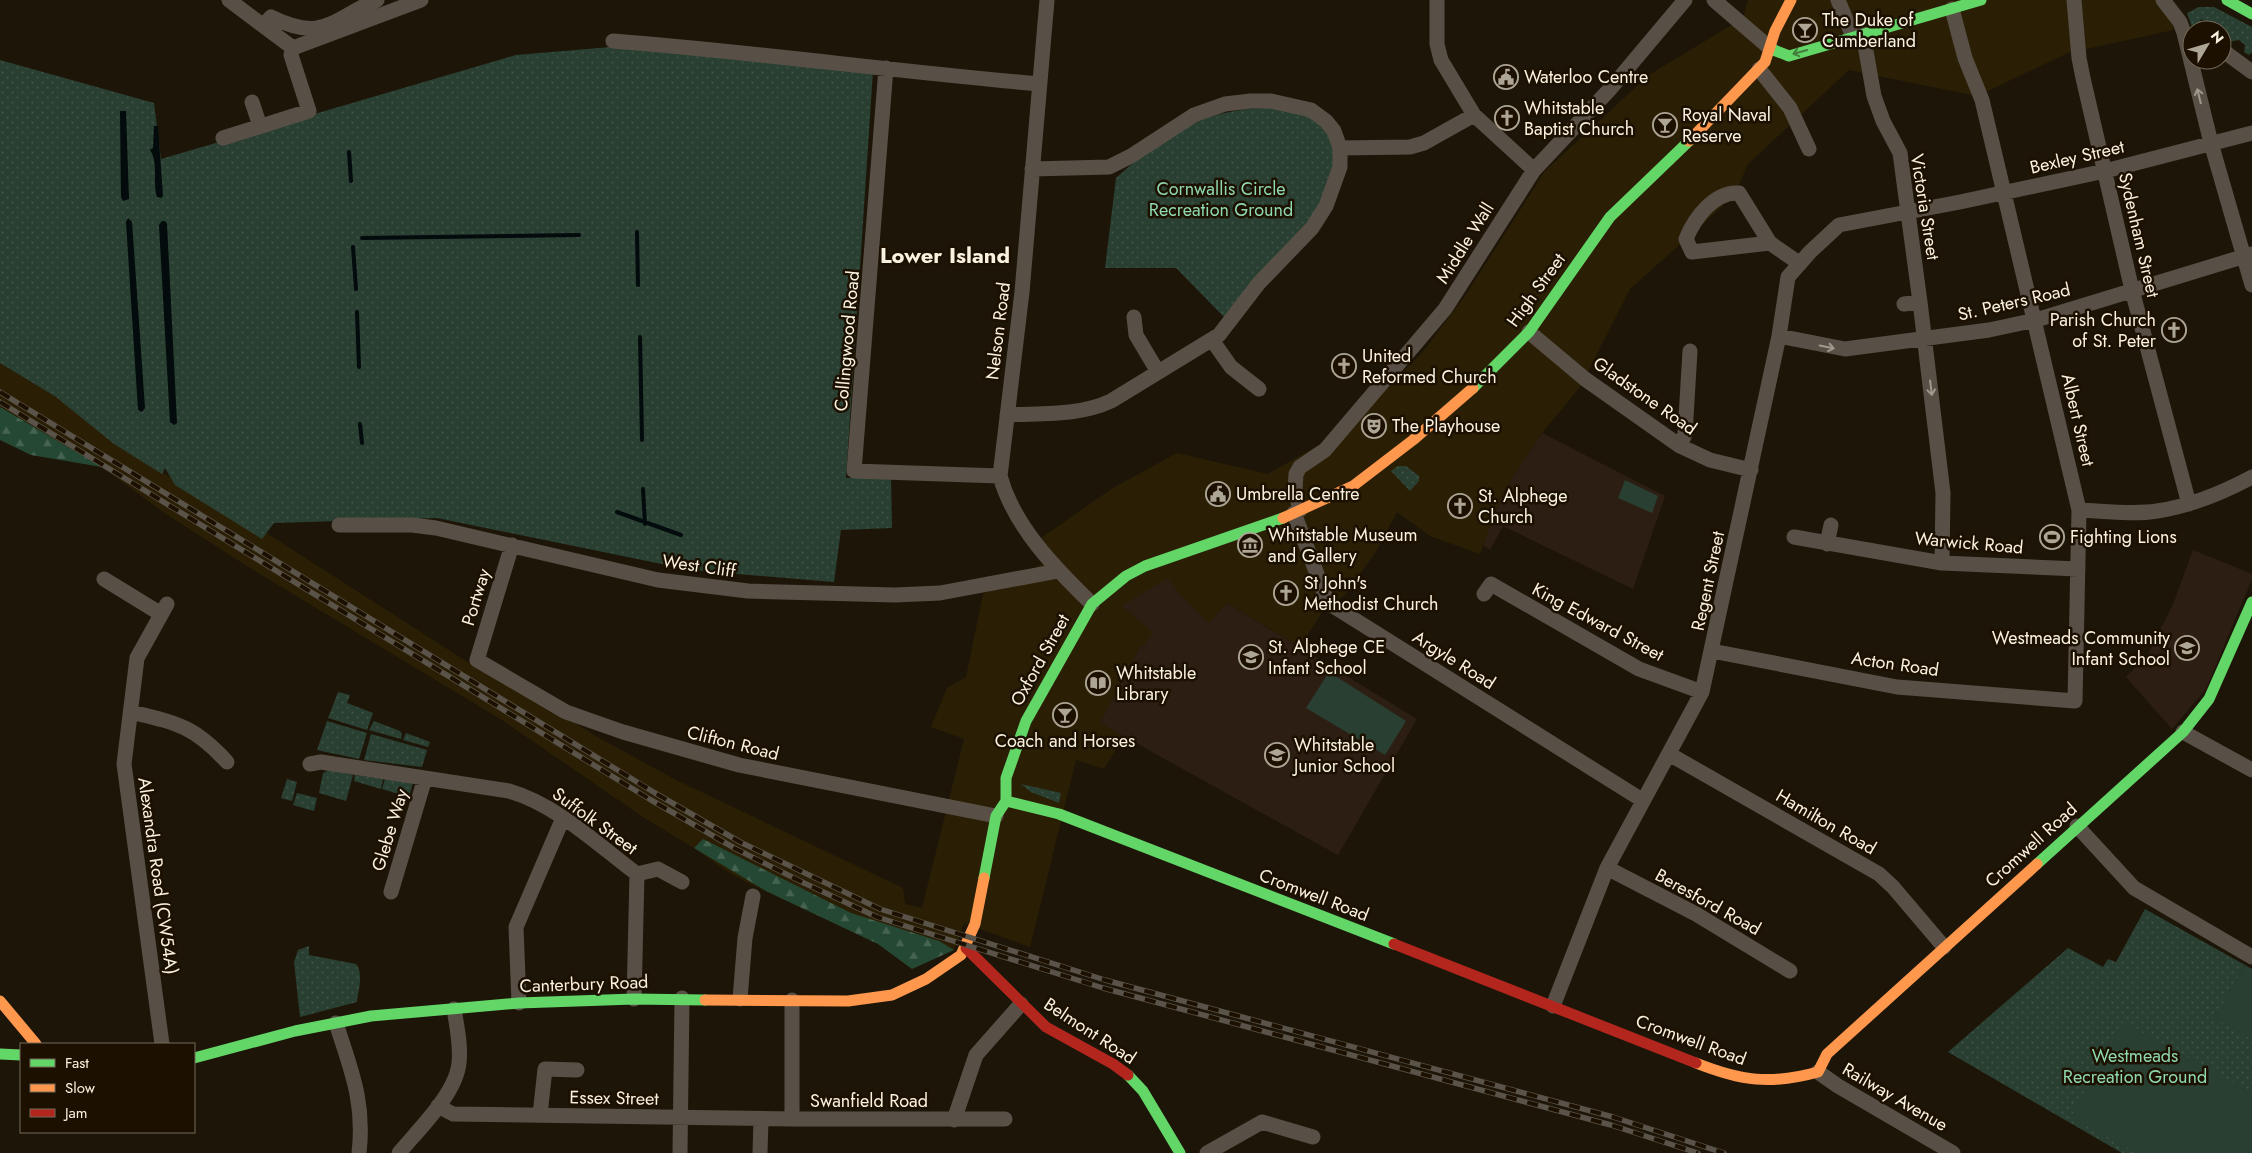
<svg xmlns="http://www.w3.org/2000/svg" width="2252" height="1153" font-family="Jost,sans-serif">
  <style>
    .built { fill: #2a1f05 }
    .education { fill: #2d1e14 }
    .grass { fill: url(#grass-dots) }
    .forest { fill: url(#forest-firs) }
    .pitch { fill: #293f31 }
    .water { fill: #030b0c }
    .lines { fill: none; stroke-linecap: round; stroke-linejoin: round }
    .stream { stroke: #030b0c; stroke-width: 4 }
    .street { stroke: #585046; stroke-width: 15 }
    .fast { stroke: #63d668; stroke-width: 11 }
    .slow { stroke: #ff974d; stroke-width: 11 }
    .jam { stroke: #b3261e; stroke-width: 11 }
    .rail-casing { stroke: #5a5349; stroke-width: 5.5 }
    .rail { stroke: #1c1000; stroke-width: 4; stroke-dasharray: 11; stroke-linecap: butt }
    .oneway { stroke: #437d39 }
    .oneway2 { stroke: #a1998c }
    .labels { text-anchor: middle; stroke-width: 5; stroke-linejoin: round; paint-order: stroke }
    .poi-label { font-size: 18px; fill: #faf2e1; stroke: #1c1000; text-anchor: start }
    .street-label { font-size: 18px; fill: #faf2e1; stroke: #1c1000 }
    .park-label { font-size: 18px; fill: #8fd8b0; stroke: #1c1000 }
    .district-label { font-size: 22px; font-weight: bold; fill: #faf2e1; stroke: #1c1000 }
  </style>
  <defs>
    <pattern id="grass-dots" width="8" height="8" patternUnits="userSpaceOnUse" patternTransform="scale(1.25)"><rect width="8" height="8" fill="#293f31"/><path d="M2 2h.1M6 6h.1" fill="none" stroke="#3e5245" stroke-width="1.8" stroke-linecap="round"/></pattern>
    <pattern id="forest-firs" width="22" height="20" patternUnits="userSpaceOnUse" patternTransform="scale(1.25)"><rect width="22" height="20" fill="#244833"/><path d="M5 1l3.5 6h-7zM16 11l3.5 6h-7z" fill="#456350"/></pattern>
  </defs>
  <rect width="100%" height="100%" fill="#1d1608"/>
  <path class="built" d="M 1748,0 L 2171,0 L 2173,30 L 2068,53 L 1977,96 L 1849,70 L 1748,164 L 1734,196 L 1630,289 L 1580,387 L 1542,433 L 1505,489 L 1480,554 L 1430,536 L 1397,512 L 1375,553 L 1344,596 L 1324,609 L 1300,647 L 1227,603 L 1209,623 L 1143,647 L 1141,645 L 1100,723 L 1124,736 L 1104,769 L 1076,760 L 1030,947 L 964,923 L 954,950 L 912,969 L 878,944 L 744,881 L 725,870 L 694,848 L 643,817 L 502,720 L 250,568 L 163,512 L 102,467 L 0,409 L 0,363 L 56,397 L 125,451 L 268,534 L 469,663 L 476,660 L 594,735 L 674,779 L 903,888 L 905,904 L 922,908 L 964,739 L 931,727 L 947,688 L 966,677 L 983,594 L 1054,558 L 1038,540 L 1113,488 L 1177,453 L 1268,474 L 1342,432 L 1423,352 L 1467,293 L 1545,171 L 1649,75 L 1743,18 Z"/>
  <path class="education" d="M 1542,433 L 1665,496 L 1633,589 L 1503,526 L 1490,550 L 1483,545 L 1505,489 Z
    M 2193,550 L 2252,574 L 2252,579 L 2206,689 L 2172,729 L 2126,677 L 2147,656 L 2174,602 Z
    M 1168,578 L 1177,591 L 1209,623 L 1227,603 L 1417,719 L 1338,855 L 1100,723 L 1141,645 L 1144,646 L 1153,632 L 1122,606 Z"/>
  <path class="grass" d="M 2199,7 L 2214,7 L 2252,27 L 2252,52 L 2249,55 L 2244,52 L 2245,45 L 2239,40 L 2222,43 L 2222,30 L 2216,30 L 2215,26 L 2201,19 L 2198,30 L 2192,27 L 2187,13 Z
    M 611,47 L 873,71 L 846,478 L 891,478 L 892,528 L 841,530 L 834,582 L 691,570 L 437,518 L 274,523 L 262,539 L 175,485 L 165,468 L 162,474 L 114,444 L 56,397 L 0,363 L 0,60 L 154,103 L 161,159 L 516,55 Z
    M 1268,108 L 1283,109 L 1314,118 L 1329,132 L 1336,159 L 1319,209 L 1225,318 L 1176,268 L 1105,268 L 1116,178 C 1164,135 1202,109 1268,108 Z
    M 1398,466 L 1406,466 L 1419,476 L 1419,481 L 1410,491 L 1391,471 Z
    M 338,692 L 350,695 L 347,703 L 373,713 L 367,730 L 328,718 Z
    M 327,721 L 367,733 L 359,759 L 317,750 Z
    M 374,721 L 400,731 L 402,734 L 401,739 L 369,730 Z
    M 406,733 L 430,742 L 428,747 L 403,740 Z
    M 371,734 L 427,750 L 422,767 L 364,760 Z
    M 329,770 L 353,775 L 346,801 L 319,793 L 323,773 Z
    M 355,775 L 383,779 L 381,789 L 354,781 Z
    M 287,779 L 297,782 L 292,801 L 281,798 Z
    M 385,779 L 413,783 L 409,797 L 382,789 Z
    M 1021,784 L 1061,793 L 1059,803 L 1031,792 Z
    M 297,793 L 317,798 L 314,811 L 293,805 Z
    M 2145,909 L 2245,965 L 2216,1018 L 2252,1038 L 2252,1153 L 2122,1153 L 1948,1052 L 2068,948 L 2103,967 L 2108,959 L 2116,962 Z
    M 309,946 L 309,955 L 356,964 C 364,974 358,991 357,1002 L 300,1017 L 294,962 L 298,950 Z"/>
  <path class="forest" d="M 0,407 L 102,467 L 31,455 L 0,440 Z
    M 703,839 L 851,913 L 939,941 L 954,950 L 912,969 L 878,944 L 766,891 L 694,848 Z"/>
  <path class="pitch" d="M 1625,480 L 1658,496 L 1652,513 L 1618,498 Z
    M 1329,672 L 1406,721 L 1385,755 L 1306,708 Z
    M 2245,965 L 2252,969 L 2252,1039 L 2215,1018 Z
    M 2123,1022 L 2252,1093 L 2252,1153 L 2137,1153 L 2071,1117 Z"/>
  <path class="water" d="M 120,111 L 126,111 L 129,199 L 123,201 L 121,197 Z
    M 154,126 L 158,126 L 163,196 L 161,198 L 157,197 C 152,183 159,163 150,150 L 153,148 Z
    M 128,218 L 132,222 L 145,408 L 142,412 L 138,410 L 126,222 Z
    M 162,221 L 165,221 L 167,224 L 177,423 L 174,425 L 170,422 L 159,225 Z"/>
  <g class="lines">
    <path class="stream" d="M 349,152 L 351,181
      M 637,232 L 638,285
      M 362,238 L 579,235
      M 353,247 L 356,289
      M 357,312 L 359,367
      M 640,337 L 642,440
      M 360,424 L 362,443
      M 643,489 L 645,524
      M 617,512 L 681,535"/>
    <path class="street" d="M 229,0 L 293,48
      M 1047,0 L 1022,292 L 1000,476 C 1014,527 1056,569 1092,604
      M 1437,0 L 1437,44 L 1441,60 L 1474,115 L 1534,170
      M 1714,0 L 1771,49
      M 1838,0 L 1853,37
      M 2074,0 L 2079,58 L 2083,78 L 2132,290 L 2189,504
      M 2163,0 L 2180,22 L 2184,33 L 2211,143 L 2252,285
      M 264,25 L 271,17 C 324,43 332,19 377,0
      M 1863,34 L 1874,96 L 1883,121 L 1900,153 L 1920,302
      M 613,41 C 756,52 898,72 1040,84
      M 293,48 L 421,0
      M 2222,50 L 2252,72
      M 886,68 L 854,471 L 1000,476
      M 1759,69 L 1790,108 L 1809,149
      M 252,102 L 260,126
      M 223,138 L 309,111 L 291,55 L 293,48
      M 1340,148 L 1410,147 L 1424,143 L 1474,115
      M 1770,243 L 1692,252 L 1686,239 C 1694,219 1714,191 1739,193 L 1770,243 L 1799,263
      M 1904,304 L 1920,302 L 1943,493 L 1942,563
      M 1134,317 L 1136,335 L 1158,372
      M 1529,332 L 1585,379 L 1680,446 L 1710,460 L 1751,470
      M 1779,336 L 1845,349 L 1989,330 L 2036,320 L 2252,254
      M 1212,340 L 1231,367 L 1259,389
      M 1007,415 C 1042,413 1079,416 1111,401 L 1219,335 L 1259,283 L 1312,228 L 1326,206 L 1340,167 L 1340,148 L 1334,131 L 1326,121 L 1311,110 L 1271,101 L 1251,101 L 1225,104 L 1194,115 L 1131,156 L 1109,167 L 1032,169
      M 1680,446 L 1685,434 L 1690,351
      M 1300,510 L 1295,490 L 1296,474 L 1300,467 L 1325,450 L 1445,309 L 1534,170 L 1611,88 L 1685,0
      M 2079,510 C 2104,511 2133,515 2157,511 C 2191,506 2222,493 2252,477
      M 1294,513 L 1326,598 L 1333,606 L 1642,800
      M 339,525 L 412,525 L 436,528 L 658,580 L 748,591 L 895,595 L 940,593 L 1058,571
      M 1794,537 L 1942,563 L 2078,569
      M 1827,544 L 1831,525
      M 512,545 L 477,660 L 566,712 L 623,732 L 739,765 L 996,816
      M 104,579 L 161,614
      M 1484,594 L 1491,584 L 1639,669 L 1702,692
      M 1712,651 L 1897,687 L 2075,701 L 2079,510 L 1982,100 L 1965,58 L 1952,9
      M 131,712 C 177,723 194,726 227,762
      M 2183,732 L 2252,770
      M 1669,754 L 1879,874 L 1893,887 L 1944,947
      M 310,764 L 321,762 L 509,791 C 557,805 597,844 637,874 L 634,999
      M 2077,826 L 2134,888 L 2252,957
      M 1607,868 L 1696,914 L 1790,971
      M 637,874 L 658,869 L 682,882
      M 391,892 L 425,778
      M 740,999 L 745,938 L 753,896
      M 792,1000 L 792,1119 L 1005,1119
      M 519,1003 L 516,927 L 563,818
      M 1553,1006 L 1607,868 L 1702,692 L 1779,336 L 1788,277 L 1810,252 L 1839,225 L 1960,202 L 2105,171 L 2252,133
      M 336,1023 C 351,1070 365,1102 359,1153
      M 162,1044 L 124,764 L 137,658 L 167,604
      M 1818,1072 L 1838,1086 L 1953,1153
      M 438,1106 L 453,1114 L 792,1119
      M 540,1115 L 545,1069 L 577,1070
      M 954,1120 L 976,1055 L 1021,1004
      M 399,1153 C 418,1130 456,1094 459,1063 C 461,1046 457,1027 454,1009
      M 680,1153 L 682,998
      M 760,1153 L 761,1119
      M 1207,1153 L 1262,1122 L 1313,1137"/>
    <path class="fast" d="M 2227,0 L 2252,14
      M 1771,49 L 1789,56 L 1981,0
      M 1473,388 L 1529,332 L 1610,217 L 1689,141
      M 1006,801 L 1059,814 L 1394,944
      M 2037,864 L 2183,732 L 2209,699 L 2252,602
      M 984,878 L 996,816 L 1006,801 L 1006,778 L 1026,721 L 1092,604 L 1126,576 L 1145,566 L 1283,518
      M 0,1054 L 21,1055
      M 194,1058 L 295,1031 L 371,1016 L 519,1003 L 634,999 L 705,1000
      M 1128,1075 L 1143,1091 L 1180,1153"/>
    <path class="slow" d="M 1689,141 L 1765,62 L 1775,31 L 1791,0
      M 1283,518 L 1353,486 L 1413,440 L 1473,388
      M 705,1000 L 848,1001 L 892,995 L 926,979 L 961,955 L 975,924 L 984,878
      M 0,1001 L 36,1044
      M 1696,1063 C 1741,1081 1771,1085 1818,1072 L 1827,1054 L 2037,864"/>
    <path class="jam" d="M 1394,944 L 1696,1063
      M 966,948 L 1046,1027 L 1113,1064 L 1128,1075"/>
    <defs>
      <path id="rail" d="M 0,392 L 655,793 L 740,842 L 880,909 L 1105,980 L 1613,1117 L 1724,1153
        M 0,402 L 651,800 L 736,849 L 804,883 L 877,917 L 1103,988 L 1611,1125 L 1698,1153"/>
    </defs>
    <use href="#rail" class="rail-casing"/>
    <use href="#rail" class="rail"/>
  </g>
  <defs><path id="oneway-shaft" d="M-6 0H5M1.5-3L5.5 0L1.5 3" fill="none" stroke-width="1.6" stroke-linecap="round" stroke-linejoin="round" transform="scale(1.25)"/></defs>
  <use class="oneway" href="#oneway-shaft" transform="translate(1800 52) rotate(164)"/>
  <g class="oneway2">
    <use href="#oneway-shaft" transform="translate(2199 96) rotate(-104)"/>
    <use href="#oneway-shaft" transform="translate(1827 347) rotate(12)"/>
    <use href="#oneway-shaft" transform="translate(1931 388) rotate(83)"/>
  </g>
  <defs>
    <symbol id="bar-ring" viewBox="-11 -11 22 22"><circle r="9.5" fill="#1c1000" stroke="#ada595" stroke-width="1.5"/><path d="M-6-5H6L.8 .8V4.5H3.5V6h-7V4.5H-.8V.8Z" fill="#ada595"/></symbol>
    <symbol id="civic-ring" viewBox="-11 -11 22 22"><circle r="9.5" fill="#1c1000" stroke="#ada595" stroke-width="1.5"/><path d="M-.6-6.5H3V-4.5H.6V-3L4-1V1h2V6H-6V1h2V-1L-.6-3ZM-1.2 2.5V6h2.4V2.5Z" fill="#ada595"/></symbol>
    <symbol id="church-ring" viewBox="-11 -11 22 22"><circle r="9.5" fill="#1c1000" stroke="#ada595" stroke-width="1.5"/><path d="M-1.2-6h2.4v3.5h3.3v2.4h-3.3V6h-2.4V-.1h-3.3v-2.4h3.3Z" fill="#ada595"/></symbol>
    <symbol id="theatre-ring" viewBox="-11 -11 22 22"><circle r="9.5" fill="#1c1000" stroke="#ada595" stroke-width="1.5"/><path d="M-5-5.5Q0-4 5-5.5V0Q5 5 0 6Q-5 5-5 0ZM-3.3-2.5H-1v1.5H-3.3ZM1-2.5H3.3v1.5H1ZM-2.8 1Q0 5.5 2.8 1Z" fill="#ada595"/></symbol>
    <symbol id="stadium-ring" viewBox="-11 -11 22 22"><circle r="9.5" fill="#1c1000" stroke="#ada595" stroke-width="1.5"/><path d="M0-5a6.5 5 0 1 0 0 10a6.5 5 0 1 0 0-10ZM-3.5-1.8h7v3.6h-7Z" fill="#ada595"/></symbol>
    <symbol id="museum-ring" viewBox="-11 -11 22 22"><circle r="9.5" fill="#1c1000" stroke="#ada595" stroke-width="1.5"/><path d="M0-6L6-3V-2H-6V-3ZM-5-1h2V3h-2ZM-1-1h2V3h-2ZM3-1h2V3H3ZM-6 4H6V6H-6Z" fill="#ada595"/></symbol>
    <symbol id="school-ring" viewBox="-11 -11 22 22"><circle r="9.5" fill="#1c1000" stroke="#ada595" stroke-width="1.5"/><path d="M0-5L7-2L0 1L-7-2ZM-4 1L0 2.5L4 1V4Q0 6-4 4Z" fill="#ada595"/></symbol>
    <symbol id="library-ring" viewBox="-11 -11 22 22"><circle r="9.5" fill="#1c1000" stroke="#ada595" stroke-width="1.5"/><path d="M-6-4Q-3-5.5-.7-3.5V5Q-3 3-6 4ZM6-4Q3-5.5 .7-3.5V5Q3 3 6 4Z" fill="#ada595"/></symbol>
  </defs>
  <g fill-rule="evenodd">
    <use href="#bar-ring" x="1791" y="16" width="28" height="28"/>
    <use href="#civic-ring" x="1492" y="63" width="28" height="28"/>
    <use href="#church-ring" x="1493" y="104" width="28" height="28"/>
    <use href="#bar-ring" x="1651" y="111" width="28" height="28"/>
    <use href="#church-ring" x="2160" y="316" width="28" height="28"/>
    <use href="#church-ring" x="1330" y="352" width="28" height="28"/>
    <use href="#theatre-ring" x="1360" y="412" width="28" height="28"/>
    <use href="#civic-ring" x="1204" y="480" width="28" height="28"/>
    <use href="#church-ring" x="1446" y="492" width="28" height="28"/>
    <use href="#stadium-ring" x="2038" y="523" width="28" height="28"/>
    <use href="#museum-ring" x="1236" y="531" width="28" height="28"/>
    <use href="#church-ring" x="1272" y="579" width="28" height="28"/>
    <use href="#school-ring" x="2173" y="634" width="28" height="28"/>
    <use href="#school-ring" x="1237" y="643" width="28" height="28"/>
    <use href="#library-ring" x="1084" y="669" width="28" height="28"/>
    <use href="#bar-ring" x="1051" y="701" width="28" height="28"/>
    <use href="#school-ring" x="1263" y="741" width="28" height="28"/>
  </g>
  <g class="labels">
    <g class="poi-label">
      <text x="1822" y="26">The Duke of<tspan x="1822" dy="21">Cumberland</tspan></text>
      <text x="1524" y="83">Waterloo Centre</text>
      <text x="1524" y="114">Whitstable<tspan x="1524" dy="21">Baptist Church</tspan></text>
      <text x="1682" y="121">Royal Naval<tspan x="1682" dy="21">Reserve</tspan></text>
      <text x="2156" y="326" text-anchor="end">Parish Church<tspan x="2156" dy="21">of St. Peter</tspan></text>
      <text x="1362" y="362">United<tspan x="1362" dy="21">Reformed Church</tspan></text>
      <text x="1392" y="432">The Playhouse</text>
      <text x="1236" y="500">Umbrella Centre</text>
      <text x="1478" y="502">St. Alphege<tspan x="1478" dy="21">Church</tspan></text>
      <text x="1268" y="541">Whitstable Museum<tspan x="1268" dy="21">and Gallery</tspan></text>
      <text x="2070" y="543">Fighting Lions</text>
      <text x="1304" y="589">St John's<tspan x="1304" dy="21">Methodist Church</tspan></text>
      <text x="2170" y="644" text-anchor="end">Westmeads Community<tspan x="2170" dy="21">Infant School</tspan></text>
      <text x="1268" y="653">St. Alphege CE<tspan x="1268" dy="21">Infant School</tspan></text>
      <text x="1116" y="679">Whitstable<tspan x="1116" dy="21">Library</tspan></text>
      <text x="1065" y="747" text-anchor="middle">Coach and Horses</text>
      <text x="1294" y="751">Whitstable<tspan x="1294" dy="21">Junior School</tspan></text>
    </g>
    <g class="street-label">
      <text transform="translate(2077 157) rotate(-13)" y="6">Bexley Street</text>
      <text transform="translate(1925 207) rotate(81)" y="6">Victoria Street</text>
      <text transform="translate(2139 235) rotate(77)" y="6">Sydenham Street</text>
      <text transform="translate(1465 243) rotate(-58)" y="6">Middle Wall</text>
      <text transform="translate(1536 290) rotate(-54)" y="6">High Street</text>
      <text transform="translate(2014 302) rotate(-13)" y="6">St. Peters Road</text>
      <text transform="translate(998 331) rotate(-83)" y="6">Nelson Road</text>
      <text transform="translate(847 341) rotate(-85)" y="6">Collingwood Road</text>
      <text transform="translate(1645 396) rotate(35)" y="6">Gladstone Road</text>
      <text transform="translate(2078 420) rotate(77)" y="6">Albert Street</text>
      <text transform="translate(1969 543) rotate(5)" y="6">Warwick Road</text>
      <text transform="translate(699 566) rotate(8)" y="6">West Cliff</text>
      <text transform="translate(1708 581) rotate(-78)" y="6">Regent Street</text>
      <text transform="translate(476 597) rotate(-73)" y="6">Portway</text>
      <text transform="translate(1598 622) rotate(28)" y="6">King Edward Street</text>
      <text transform="translate(1040 660) rotate(-61)" y="6">Oxford Street</text>
      <text transform="translate(1454 660) rotate(32)" y="6">Argyle Road</text>
      <text transform="translate(1895 664) rotate(8)" y="6">Acton Road</text>
      <text transform="translate(733 743) rotate(14)" y="6">Clifton Road</text>
      <text transform="translate(595 821) rotate(36)" y="6">Suffolk Street</text>
      <text transform="translate(1826 822) rotate(30)" y="6">Hamilton Road</text>
      <text transform="translate(390 830) rotate(-73)" y="6">Glebe Way</text>
      <text transform="translate(2031 845) rotate(-42)" y="6">Cromwell Road</text>
      <text transform="translate(158 876) rotate(82)" y="6">Alexandra Road (CW54A)</text>
      <text transform="translate(1314 895) rotate(21)" y="6">Cromwell Road</text>
      <text transform="translate(1708 902) rotate(29)" y="6">Beresford Road</text>
      <text transform="translate(584 984) rotate(-2)" y="6">Canterbury Road</text>
      <text transform="translate(1090 1031) rotate(33)" y="6">Belmont Road</text>
      <text transform="translate(1691 1040) rotate(20)" y="6">Cromwell Road</text>
      <text transform="translate(1895 1097) rotate(30)" y="6">Railway Avenue</text>
      <text transform="translate(614 1098) rotate(1)" y="6">Essex Street</text>
      <text x="869" y="1107">Swanfield Road</text>
    </g>
    <g class="park-label">
      <text x="1221" y="195">Cornwallis Circle<tspan x="1221" dy="21">Recreation Ground</tspan></text>
      <text x="2135" y="1062">Westmeads<tspan x="2135" dy="21">Recreation Ground</tspan></text>
    </g>
    <g class="district-label">
      <text x="945" y="263">Lower Island</text>
    </g>
  </g>
  <rect x="20" y="1043" width="175" height="90" fill="#1c1000" stroke="#756a5a"/>
  <rect x="30" y="1059" width="25" height="8" fill="#63d668" stroke="#756a5a"/>
  <text x="65" y="1068" font-size="15" fill="#faf2e1">Fast</text>
  <rect x="30" y="1084" width="25" height="8" fill="#ff974d" stroke="#756a5a"/>
  <text x="65" y="1093" font-size="15" fill="#faf2e1">Slow</text>
  <rect x="30" y="1109" width="25" height="8" fill="#b3261e" stroke="#756a5a"/>
  <text x="65" y="1118" font-size="15" fill="#faf2e1">Jam</text>
  <g transform="translate(2207 45) rotate(52)"><circle r="24" fill="#1c1000" stroke="#756a5a"/>
  <path d="M0-4L9 19L0 12L-9 19Z" fill="#ada595"/>
  <text y="-8" font-size="14" font-weight="bold" text-anchor="middle" fill="#faf2e1">N</text>
  </g>
</svg>
